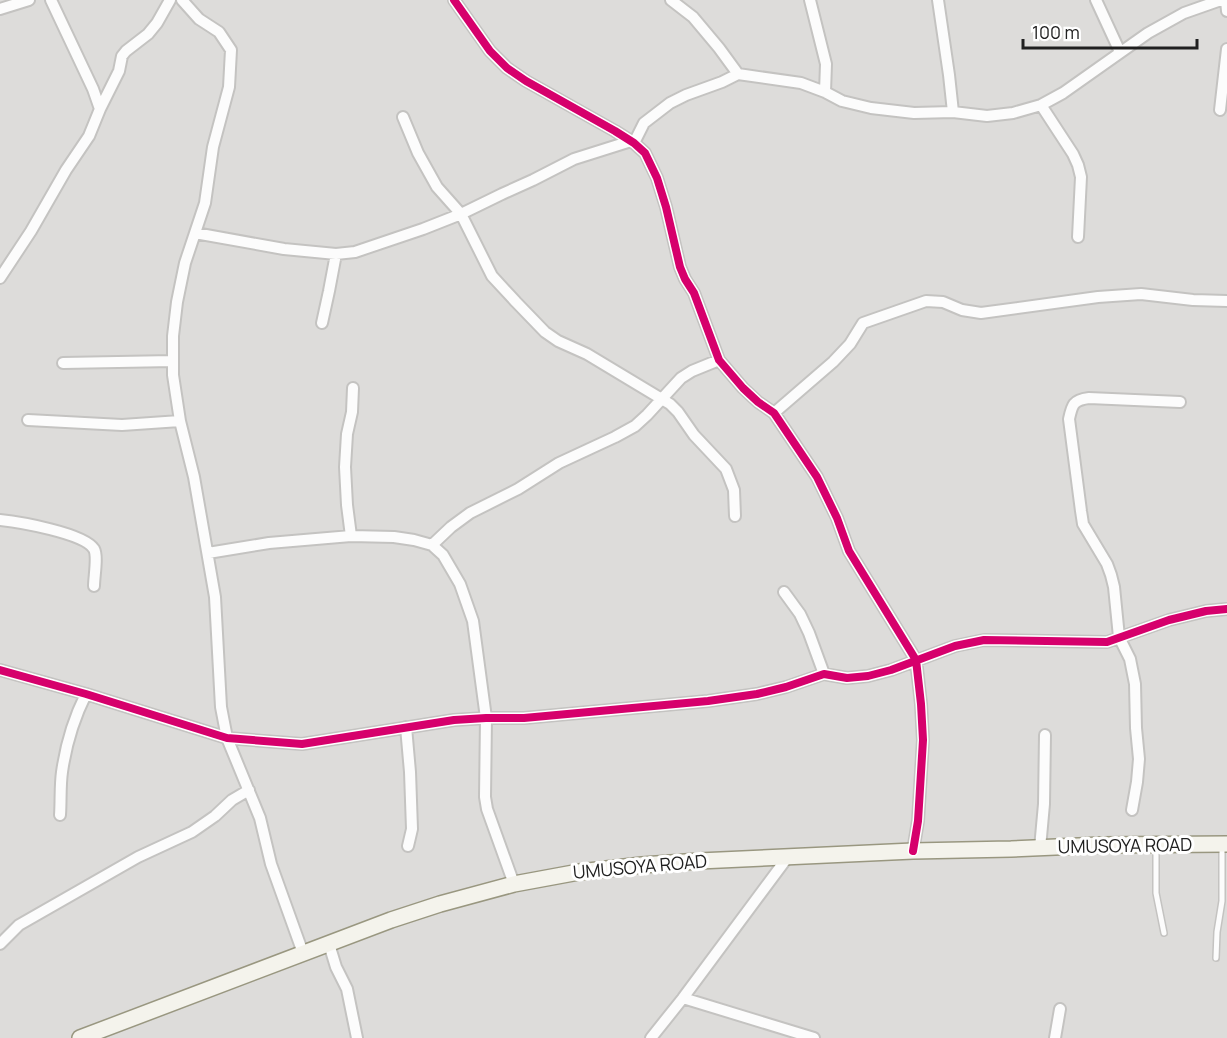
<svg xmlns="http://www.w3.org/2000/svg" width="1227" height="1038" font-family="Manrope,sans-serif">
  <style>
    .residential { fill: #dddcda }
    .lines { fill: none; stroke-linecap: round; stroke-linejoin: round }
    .service-casing { stroke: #c4c3c1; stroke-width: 8 }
    .minor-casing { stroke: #c4c3c1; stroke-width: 14 }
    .secondary-casing { stroke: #999780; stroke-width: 18 }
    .service { stroke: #fcfcfc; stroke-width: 5 }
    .minor { stroke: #fcfcfc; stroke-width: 10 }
    .secondary { stroke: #f4f3ec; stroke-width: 15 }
    .cycleway-casing { stroke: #fff; stroke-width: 11 }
    .cycleway { stroke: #d6006c; stroke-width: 8 }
    .labels { text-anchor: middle; stroke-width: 6; stroke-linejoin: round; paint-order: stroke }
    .street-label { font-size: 18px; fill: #202020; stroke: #fff }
  </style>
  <rect width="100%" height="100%" fill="#eeece9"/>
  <path class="residential" d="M 0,0 L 1227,0 L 1227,1038 L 0,1038 Z"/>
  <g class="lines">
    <defs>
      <path id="service" d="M 1156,846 L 1156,893 L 1164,933
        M 1216,958 L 1217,932 L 1222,901 L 1222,846"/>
      <path id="minor" d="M 182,0 L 199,19 L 219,32 L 231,50 L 229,87 L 213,147 L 205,203 L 185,263 L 177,302 L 173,336 L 173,375 L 180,421 L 194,477 L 215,597 L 221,707 L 227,738 L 260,818 L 271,864 L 303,953
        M 454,0 L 490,51 L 507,68 L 526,81 L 615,131 L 634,143 L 645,153 L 657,178 L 666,207 L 680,267 L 685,279 L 694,293 L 719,360 L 743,388 L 758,402 L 774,413 L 817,477 L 837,518 L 849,551 L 916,660 L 921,704 L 923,740 L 918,821 L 913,851
        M 671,0 L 693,17 L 719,48 L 738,74
        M 810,0 L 826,64 L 825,92
        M 938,0 L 949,75 L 953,112
        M 1096,0 L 1120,52
        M 1226,0 L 1227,11
        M 0,9 L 29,0
        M 1041,105 L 1073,154 L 1078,165 L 1081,177 L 1078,237
        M 100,109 L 119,71 L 122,56 L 126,51 L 148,34 L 157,23 L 170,0
        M 1220,110 L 1227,49
        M 403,117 L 418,153 L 437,187 L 461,214 L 492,276 L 516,302 L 545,332 L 558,341 L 587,354 L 670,404 L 678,412 L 694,435 L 726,469 L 734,490 L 735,516
        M 634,143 L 644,123 L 670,103 L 686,95 L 722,82 L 738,74 L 801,83 L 825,92 L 842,101 L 871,108 L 914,113 L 953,112 L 987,116 L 1013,113 L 1041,105 L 1063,93 L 1148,33 L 1184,13 L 1221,0
        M 195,233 L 284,249 L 336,254 L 355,252 L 423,229 L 461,214 L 502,194 L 533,180 L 574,159 L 631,141
        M 0,278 L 31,231 L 66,170 L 89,136 L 100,109 L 93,89 L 51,0
        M 322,323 L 329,291 L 336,254
        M 63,363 L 173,361
        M 774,413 L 833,362 L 850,344 L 863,323 L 926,301 L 943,302 L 962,310 L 981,313 L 1098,297 L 1141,294 L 1193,300 L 1227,301
        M 28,420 L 122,425 L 180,421
        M 0,520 C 19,522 84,533 94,549 C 98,556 94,577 94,586
        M 351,536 L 347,505 L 345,467 L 347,434 L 352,412 L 353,388
        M 432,545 L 451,527 L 470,513 L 518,489 L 559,463 L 615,437 L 635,426 L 647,415 L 681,378 L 692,371 L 719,360
        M 208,553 L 269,543 L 351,536 L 394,537 L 414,540 L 432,545 L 443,555 L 460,584 L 473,621 L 486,718 L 485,797 L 487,809 L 514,884
        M 784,592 L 800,614 L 809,633 L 824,674
        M 0,670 L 86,694 L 227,738 L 302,744 L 454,720 L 486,718 L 524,718 L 708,701 L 757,694 L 786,687 L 824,674 L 847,678 L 868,676 L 891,670 L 955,646 L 984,640 L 1107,642 L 1169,620 L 1206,611 L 1227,609
        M 406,727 L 410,772 L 412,829 L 408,846
        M 1132,810 L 1137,782 L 1139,759 L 1136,728 L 1135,684 L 1130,659 L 1119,637 L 1114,587 L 1111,575 L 1107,564 L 1083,524 L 1081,511 L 1069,419 C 1072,405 1073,400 1089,398 L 1180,402
        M 60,815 C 61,801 60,786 62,772 C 66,744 74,718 86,694
        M 1040,848 L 1044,804 L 1045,735
        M 0,944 L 19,925 L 138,857 L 192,832 L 215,816 L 232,800 L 249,790
        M 329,944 L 336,967 L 347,989 L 357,1038
        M 683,998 L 814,1038
        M 651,1038 L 683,998 L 787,858
        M 1055,1038 L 1060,1009"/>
      <path id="secondary" d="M 80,1038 L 391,920 L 440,904 L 514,884 L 579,872 L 642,865 L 699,861 L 913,851 L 1011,849 L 1101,845 L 1227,844"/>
    </defs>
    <use href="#service" class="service-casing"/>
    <use href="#minor" class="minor-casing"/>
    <use href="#secondary" class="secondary-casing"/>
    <use href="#service" class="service"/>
    <use href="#minor" class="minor"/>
    <use href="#secondary" class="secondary"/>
    <defs>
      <path id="cycleway" d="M 454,0 L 490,51 L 507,68 L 526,81 L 615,131 L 634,143 L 645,153 L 657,178 L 666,207 L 680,267 L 685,279 L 694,293 L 719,360 L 743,388 L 758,402 L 774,413 L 817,477 L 837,518 L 849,551 L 916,660 L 921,704 L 923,740 L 918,821 L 913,851
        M 0,670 L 86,694 L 227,738 L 302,744 L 454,720 L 486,718 L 524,718 L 708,701 L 757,694 L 786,687 L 824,674 L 847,678 L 868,676 L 891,670 L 955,646 L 984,640 L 1107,642 L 1169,620 L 1206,611 L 1227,609"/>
    </defs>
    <use href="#cycleway" class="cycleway-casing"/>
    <use href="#cycleway" class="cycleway"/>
  </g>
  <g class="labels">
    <g class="street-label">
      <text transform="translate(1125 846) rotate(-1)" y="6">UMUSOYA ROAD</text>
      <text transform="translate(640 867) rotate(-5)" y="6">UMUSOYA ROAD</text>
    </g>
  </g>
  <path d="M1023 39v9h174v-9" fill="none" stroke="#202020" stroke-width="3"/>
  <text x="1032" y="39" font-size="18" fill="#202020" stroke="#ffffff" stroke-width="4.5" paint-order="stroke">100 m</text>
</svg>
